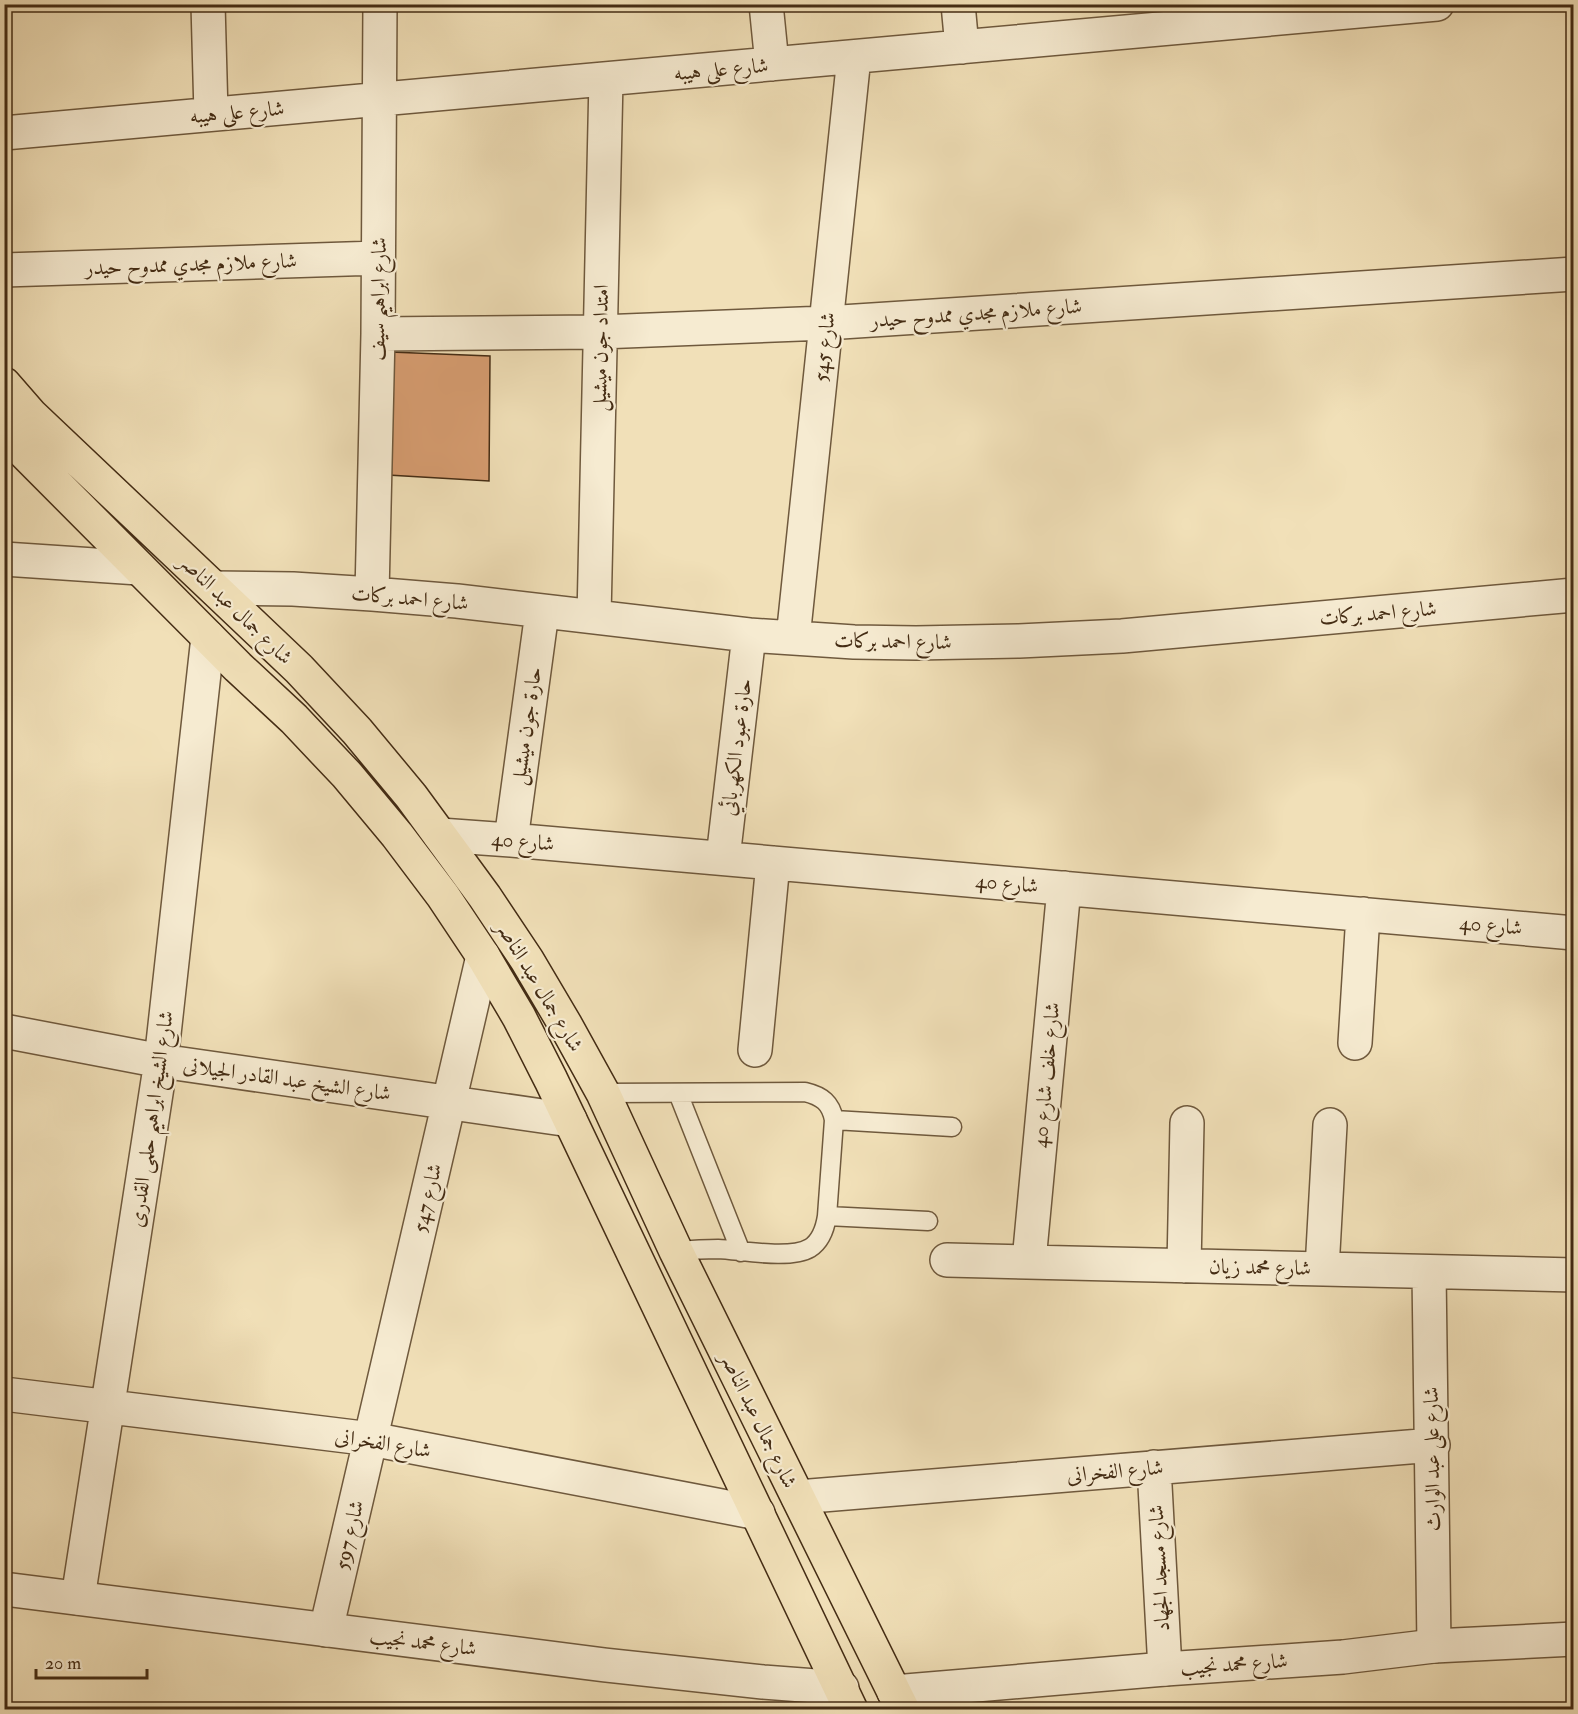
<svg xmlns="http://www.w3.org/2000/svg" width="1578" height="1714" font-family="'IM FELL Double Pica',Amiri,serif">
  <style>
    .building { fill: #d79d71; stroke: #442c14; stroke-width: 1.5 }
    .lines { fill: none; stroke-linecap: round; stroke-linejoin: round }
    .service-casing { stroke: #6f593d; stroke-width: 21 }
    .minor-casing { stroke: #6f593d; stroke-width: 36 }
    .tertiary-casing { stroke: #6f593d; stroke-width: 36 }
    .primary-casing { stroke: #442c14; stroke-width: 36 }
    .service { stroke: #f6ebd1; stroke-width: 18 }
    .minor { stroke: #f6ebd1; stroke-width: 33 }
    .tertiary { stroke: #f6ebd1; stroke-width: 33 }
    .primary { stroke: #f1e0b8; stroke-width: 33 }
    .labels { text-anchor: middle; stroke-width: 4.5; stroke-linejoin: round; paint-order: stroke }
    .street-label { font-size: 21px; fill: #442c14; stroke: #f6ebd1 }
  </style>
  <rect width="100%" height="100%" fill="#f1e0b8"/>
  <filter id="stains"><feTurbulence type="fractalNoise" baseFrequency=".00333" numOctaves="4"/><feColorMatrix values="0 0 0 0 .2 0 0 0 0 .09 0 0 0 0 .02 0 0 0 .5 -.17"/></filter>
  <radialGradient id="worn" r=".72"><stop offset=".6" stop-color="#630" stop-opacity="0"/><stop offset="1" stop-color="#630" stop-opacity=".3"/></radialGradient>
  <path class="building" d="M 390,352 L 490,356 L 489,481 L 388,475 Z"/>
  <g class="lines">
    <defs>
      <path id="service" d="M 603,1093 L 805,1092 C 822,1096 831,1103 834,1120 L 827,1216 C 825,1229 821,1241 810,1248 C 790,1260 741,1250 718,1249 C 704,1249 689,1250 676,1251
        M 678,1093 L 741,1252
        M 834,1120 L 952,1127
        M 827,1216 L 928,1221"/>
      <path id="minor" d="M 208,4 L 211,114
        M 766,4 L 772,64
        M 958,4 L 962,47
        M 4,133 L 1437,4
        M 4,270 L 378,258
        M 378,334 L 600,332 L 826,323 L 1574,274
        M 4,559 L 139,568
        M 214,588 L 293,589 L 372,594 L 457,601 L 749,635 L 854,642 L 916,643 L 1019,641 L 1122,636 L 1574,595
        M 372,594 L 378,334 L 380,4
        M 594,617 L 606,79
        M 793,638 L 854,57
        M 440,835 L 511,840 L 1574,933
        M 511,840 L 542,612
        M 723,858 L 749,635
        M 4,1031 L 161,1061 L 570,1120
        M 1355,1043 L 1363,914
        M 755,1050 L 773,863
        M 947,1260 L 1574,1275
        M 1029,1261 L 1064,888
        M 1184,1266 L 1187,1123
        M 1322,1269 L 1330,1125
        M 1429,1272 L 1434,1646
        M 4,1394 L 371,1439 L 758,1513
        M 1154,1467 L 1165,1669
        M 798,1497 L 1433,1445
        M 78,1598 L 161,1061 L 208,637
        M 326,1630 L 483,956"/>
      <path id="tertiary" d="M 4,1589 L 605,1665 L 763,1682 L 842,1688
        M 894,1692 L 1165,1669 L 1343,1657 L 1434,1646 L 1574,1639"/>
      <path id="primary" d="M 4,384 L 31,415 L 299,669 L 357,731 L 411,796 L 485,897 L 527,960 L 566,1026 L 603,1093 L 676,1251 L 903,1710
        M 4,432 L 238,667 L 294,719 L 347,775 L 397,835 L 443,896 L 483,956 L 519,1017 L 551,1080 L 851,1710"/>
    </defs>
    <use href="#service" class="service-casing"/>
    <use href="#minor" class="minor-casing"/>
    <use href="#tertiary" class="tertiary-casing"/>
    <use href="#primary" class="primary-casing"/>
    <use href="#service" class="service"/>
    <use href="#minor" class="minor"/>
    <use href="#tertiary" class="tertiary"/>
    <use href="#primary" class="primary"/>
  </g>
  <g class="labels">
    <g class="street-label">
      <text transform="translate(721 69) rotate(-5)" y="7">شارع على هيبه</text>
      <text transform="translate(237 112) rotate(-5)" y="7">شارع على هيبه</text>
      <text transform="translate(191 264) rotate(-2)" y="7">شارع ملازم مجدي ممدوح حيدر</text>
      <text transform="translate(378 299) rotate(-89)" y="7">شارع ابراهيم سيف</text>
      <text transform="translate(976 313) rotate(-4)" y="7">شارع ملازم مجدي ممدوح حيدر</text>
      <text transform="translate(824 347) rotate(-84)" y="7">شارع 545</text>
      <text transform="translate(600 348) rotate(-89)" y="7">امتداد جون ميشيل</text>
      <text transform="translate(410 598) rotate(5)" y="7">شارع احمد بركات</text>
      <text transform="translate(236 609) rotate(44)" y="7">شارع جمال عبد الناصر</text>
      <text transform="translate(1378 613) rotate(-5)" y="7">شارع احمد بركات</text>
      <text transform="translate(893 641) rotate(1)" y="7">شارع احمد بركات</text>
      <text transform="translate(526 726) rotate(-82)" y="7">حارة جون ميشيل</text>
      <text transform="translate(736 747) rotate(-83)" y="7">حارة عبود الكهربائي</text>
      <text transform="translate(523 841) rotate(5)" y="7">شارع 40</text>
      <text transform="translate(1007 883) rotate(5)" y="7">شارع 40</text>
      <text transform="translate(1491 925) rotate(5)" y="7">شارع 40</text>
      <text transform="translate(540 986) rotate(59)" y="7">شارع جمال عبد الناصر</text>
      <text transform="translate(1046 1075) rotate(-85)" y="7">شارع خلف شارع 40</text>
      <text transform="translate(287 1079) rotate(8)" y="7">شارع الشيخ عبد القادر الجيلانى</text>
      <text transform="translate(151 1119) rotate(-82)" y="7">شارع الشيخ ابراهيم حلمى القدرى</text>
      <text transform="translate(427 1198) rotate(-77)" y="7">شارع 547</text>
      <text transform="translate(1260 1267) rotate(1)" y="7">شارع محمد زيان</text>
      <text transform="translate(759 1420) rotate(64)" y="7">شارع جمال عبد الناصر</text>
      <text transform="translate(383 1443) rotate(9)" y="7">شارع الفخرانى</text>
      <text transform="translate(1432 1459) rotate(-91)" y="7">شارع على عبد الوارث</text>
      <text transform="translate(1115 1471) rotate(-5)" y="7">شارع الفخرانى</text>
      <text transform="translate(349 1535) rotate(-77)" y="7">شارع 597</text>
      <text transform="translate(1159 1568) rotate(-93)" y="7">شارع مسجد الجهاد</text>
      <text transform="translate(423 1642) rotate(7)" y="7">شارع محمد نجيب</text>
      <text transform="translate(1234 1664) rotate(-4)" y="7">شارع محمد نجيب</text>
    </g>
  </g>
  <rect width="1578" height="1714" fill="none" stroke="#f1e0b8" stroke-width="24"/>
  <rect x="6" y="6" width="1566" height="1702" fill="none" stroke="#442c14" stroke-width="3"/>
  <rect x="12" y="12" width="1554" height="1690" fill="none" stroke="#442c14" stroke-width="1.5"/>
  <path d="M36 1669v9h111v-9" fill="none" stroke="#442c14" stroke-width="3"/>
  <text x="45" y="1669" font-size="18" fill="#442c14" stroke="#f6ebd1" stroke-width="4.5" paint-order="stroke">20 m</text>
  <rect width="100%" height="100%" filter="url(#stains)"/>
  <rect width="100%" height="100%" fill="url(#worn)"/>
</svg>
